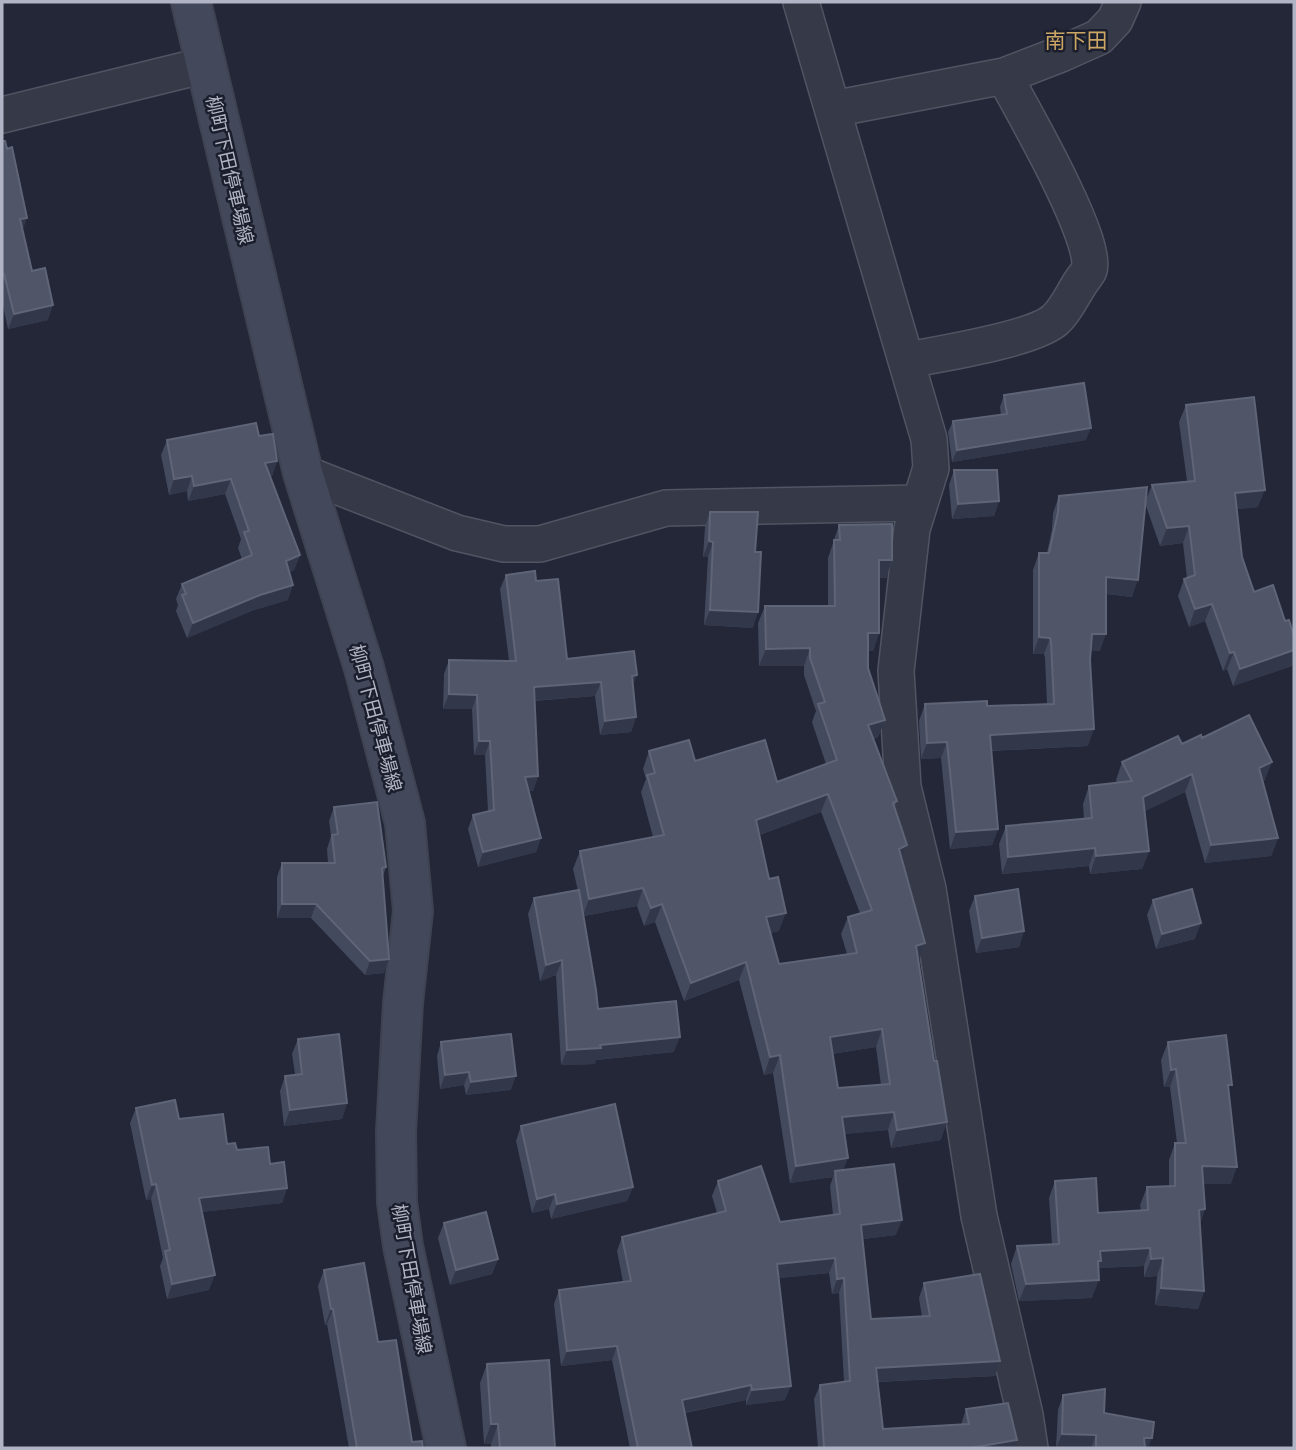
<svg xmlns="http://www.w3.org/2000/svg" width="1296" height="1450" font-family="'Noto Sans','Noto Sans JP',sans-serif">
  <style>
    .lines { fill: none; stroke-linecap: round; stroke-linejoin: round }
    .street-casing { stroke: #515463; stroke-width: 38 }
    .secondary-casing { stroke: #3f4351; stroke-width: 42 }
    .street { stroke: #363a48; stroke-width: 35 }
    .secondary { stroke: #44485b; stroke-width: 38 }
    .wall { fill: #444a5d; fill-rule: evenodd }
    .shaded-wall { fill: #323749 }
    .building { fill: #505568; stroke: #5f6476; stroke-width: 2; fill-rule: evenodd }
    .labels { text-anchor: middle; stroke-width: 5; stroke-linejoin: round; paint-order: stroke }
    .street-label { font-size: 19px; fill: #b1b4c4; stroke: #1b1f2d }
    .neighbourhood-label { font-size: 21px; fill: #cca664; stroke: #1b1f2d }
  </style>
  <rect width="100%" height="100%" fill="#232738"/>
  <g class="lines">
    <defs>
      <path id="street" d="M 801,2 L 929,439 L 931,468 L 912,529 L 896,671 L 903,787 L 928,889 L 979,1216 L 1025,1415 L 1030,1448
        M 833,109 L 1004,76 L 1061,54 L 1099,37 L 1115,20 L 1123,2
        M 2,115 L 205,65
        M 908,360 C 939,354 1036,339 1056,319 C 1067,309 1074,291 1083,279 C 1085,276 1088,273 1089,270 C 1099,242 1021,107 1004,76
        M 303,473 L 457,533 L 504,544 L 540,544 L 666,508 L 919,503"/>
      <path id="secondary" d="M 191,2 L 303,473 L 364,668 L 405,823 L 413,911 L 403,1003 L 396,1132 L 397,1202 L 403,1246 L 446,1448"/>
    </defs>
    <use href="#street" class="street-casing"/>
    <use href="#secondary" class="secondary-casing"/>
    <use href="#street" class="street"/>
    <use href="#secondary" class="secondary"/>
  </g>
  <path class="wall" d="M 2,141 L 32,271 L 48,320 L 8,329 L 2,301 Z
    M 1004,395 L 1086,440 L 952,462 L 948,432 L 953,421 L 1001,415 L 1000,407 Z
    M 1186,405 L 1258,507 L 1237,509 L 1242,557 L 1254,592 L 1292,666 L 1233,686 L 1227,669 L 1223,671 L 1205,621 L 1189,627 L 1178,596 L 1184,579 L 1187,578 L 1183,543 L 1160,546 L 1145,503 L 1132,597 L 1106,594 L 1100,651 L 1091,650 L 1088,746 L 991,751 L 998,829 L 992,845 L 950,849 L 941,758 L 921,759 L 919,721 L 925,704 L 987,706 L 1047,704 L 1045,658 L 1044,654 L 1033,654 L 1033,570 L 1039,553 L 1047,553 L 1052,529 L 1053,513 L 1059,496 L 1145,502 L 1152,485 L 1187,481 L 1179,422 Z
    M 259,436 L 277,461 L 272,476 L 270,476 L 300,555 L 294,570 L 289,572 L 288,600 L 254,610 L 187,638 L 176,611 L 178,605 L 176,599 L 182,584 L 242,559 L 238,548 L 241,539 L 225,494 L 188,501 L 187,491 L 169,495 L 161,455 L 167,440 Z
    M 954,470 L 999,501 L 994,516 L 952,519 L 949,485 Z
    M 710,512 L 755,552 L 753,628 L 704,625 L 708,557 L 703,557 L 705,527 Z
    M 839,525 L 892,560 L 886,578 L 879,578 L 879,633 L 873,651 L 868,651 L 868,668 L 885,720 L 878,737 L 874,739 L 897,801 L 894,808 L 907,845 L 902,860 L 925,943 L 918,961 L 941,1140 L 891,1148 L 888,1130 L 844,1134 L 843,1170 L 896,1235 L 863,1239 L 871,1319 L 922,1317 L 919,1298 L 924,1283 L 1000,1361 L 995,1376 L 878,1382 L 883,1429 L 961,1425 L 966,1409 L 1014,1448 L 818,1448 L 814,1399 L 820,1385 L 844,1382 L 839,1293 L 832,1294 L 829,1273 L 779,1278 L 785,1400 L 746,1405 L 746,1400 L 685,1413 L 692,1448 L 630,1448 L 612,1360 L 561,1366 L 554,1304 L 559,1290 L 623,1282 L 617,1251 L 622,1237 L 717,1213 L 712,1196 L 718,1181 L 780,1222 L 833,1215 L 830,1186 L 833,1177 L 790,1183 L 773,1073 L 764,1075 L 739,980 L 684,1001 L 655,922 L 644,926 L 637,906 L 584,916 L 598,1009 L 674,1052 L 596,1060 L 595,1064 L 561,1065 L 556,975 L 540,981 L 528,914 L 534,898 L 578,891 L 573,869 L 580,851 L 653,837 L 641,792 L 646,779 L 643,769 L 649,751 L 695,761 L 777,782 L 826,764 L 812,722 L 816,711 L 804,675 L 804,666 L 759,666 L 758,623 L 765,606 L 828,606 L 828,558 ZM 821,812 L 860,913 L 848,917 L 841,934 L 847,954 L 779,964 L 770,933 L 779,931 L 759,835 ZM 876,1047 L 881,1085 L 838,1088 L 832,1054 Z
    M 506,575 L 536,581 L 567,659 L 633,686 L 636,717 L 631,732 L 600,735 L 595,696 L 534,701 L 538,776 L 533,791 L 528,791 L 541,838 L 536,852 L 478,867 L 468,829 L 473,815 L 488,811 L 485,755 L 474,755 L 472,709 L 443,709 L 444,674 L 449,660 L 509,661 L 500,589 Z
    M 1202,738 L 1265,780 L 1263,781 L 1278,838 L 1271,856 L 1205,863 L 1185,792 L 1145,811 L 1149,851 L 1142,869 L 1090,874 L 1089,866 L 1002,874 L 999,844 L 1006,826 L 1084,819 L 1083,804 L 1089,786 L 1117,783 L 1116,780 L 1122,762 Z
    M 334,807 L 386,867 L 383,876 L 384,973 L 365,975 L 311,918 L 277,918 L 277,877 L 282,863 L 328,863 L 327,849 L 331,836 L 329,821 Z
    M 975,896 L 1024,931 L 1019,947 L 976,953 L 969,911 Z
    M 1153,900 L 1195,939 L 1156,949 L 1147,915 Z
    M 298,1039 L 347,1103 L 342,1119 L 284,1126 L 280,1091 L 285,1076 L 295,1074 L 292,1054 Z
    M 441,1042 L 511,1090 L 466,1095 L 464,1085 L 440,1089 L 437,1056 Z
    M 1168,1042 L 1231,1184 L 1203,1184 L 1205,1209 L 1200,1223 L 1204,1291 L 1198,1309 L 1155,1305 L 1157,1276 L 1144,1277 L 1144,1266 L 1098,1268 L 1092,1298 L 1019,1301 L 1011,1264 L 1017,1246 L 1052,1244 L 1049,1198 L 1055,1181 L 1098,1213 L 1141,1211 L 1140,1205 L 1147,1187 L 1169,1186 L 1169,1160 L 1175,1143 L 1177,1143 L 1170,1087 L 1164,1087 L 1161,1060 Z
    M 136,1108 L 179,1119 L 227,1144 L 237,1150 L 270,1164 L 287,1188 L 282,1203 L 201,1212 L 209,1290 L 167,1299 L 160,1266 L 163,1258 L 151,1199 L 146,1200 L 130,1123 Z
    M 521,1126 L 633,1187 L 627,1201 L 551,1219 L 549,1209 L 532,1213 L 516,1141 Z
    M 444,1223 L 498,1259 L 492,1274 L 450,1285 L 438,1238 Z
    M 324,1270 L 378,1342 L 412,1442 L 423,1448 L 349,1448 L 327,1324 L 325,1325 L 318,1286 Z
    M 487,1364 L 555,1448 L 491,1448 L 491,1444 L 484,1444 L 480,1383 Z
    M 1063,1395 L 1104,1413 L 1148,1448 L 1056,1448 L 1058,1410 Z"/>
  <path class="shaded-wall" d="M 27,218 L 22,232 L 20,219 Z
    M 53,305 L 48,320 L 8,329 L 14,314 Z
    M 1091,428 L 1086,440 L 952,462 L 957,450 Z
    M 277,461 L 272,476 L 260,478 L 265,463 Z
    M 192,476 L 187,491 L 169,495 L 174,479 Z
    M 231,479 L 225,494 L 188,501 L 194,486 Z
    M 1265,490 L 1258,507 L 1229,510 L 1235,493 Z
    M 999,501 L 994,516 L 952,519 L 958,504 Z
    M 1189,526 L 1183,543 L 1160,546 L 1167,528 Z
    M 709,541 L 713,542 L 708,557 L 703,557 Z
    M 300,555 L 294,570 L 280,576 L 286,561 Z
    M 879,560 L 892,560 L 886,578 L 873,578 Z
    M 1106,577 L 1138,580 L 1132,597 L 1100,593 Z
    M 293,585 L 288,600 L 254,610 L 187,638 L 193,623 L 260,595 Z
    M 1212,604 L 1205,621 L 1189,627 L 1195,609 Z
    M 710,610 L 758,612 L 753,628 L 704,625 Z
    M 868,633 L 879,633 L 873,651 L 861,651 Z
    M 1092,634 L 1106,634 L 1100,651 L 1086,650 Z
    M 1039,637 L 1050,638 L 1044,654 L 1033,654 Z
    M 810,648 L 804,666 L 759,666 L 766,649 Z
    M 1294,650 L 1294,661 L 1292,666 L 1233,686 L 1240,669 Z
    M 1234,652 L 1227,669 L 1223,671 L 1230,653 Z
    M 637,675 L 631,690 L 632,676 Z
    M 601,682 L 595,696 L 528,701 L 534,687 Z
    M 449,694 L 477,695 L 472,709 L 443,709 Z
    M 636,717 L 631,732 L 600,735 L 605,721 Z
    M 885,720 L 878,737 L 862,743 L 868,725 Z
    M 1094,729 L 1088,746 L 984,751 L 990,735 Z
    M 479,741 L 490,741 L 485,755 L 474,755 Z
    M 947,742 L 941,758 L 921,759 L 927,743 Z
    M 1272,762 L 1265,780 L 1253,786 L 1259,768 Z
    M 1192,774 L 1185,792 L 1137,815 L 1143,797 Z
    M 538,776 L 533,791 L 519,791 L 525,777 Z
    M 828,794 L 821,812 L 750,838 L 756,820 Z
    M 998,829 L 992,845 L 950,849 L 956,832 Z
    M 541,838 L 536,852 L 478,867 L 483,852 Z
    M 1278,838 L 1271,856 L 1205,863 L 1211,845 Z
    M 907,845 L 901,863 L 899,849 Z
    M 1095,848 L 1089,866 L 1002,874 L 1008,857 Z
    M 1149,851 L 1142,869 L 1090,874 L 1096,856 Z
    M 643,888 L 637,906 L 583,916 L 589,899 Z
    M 282,904 L 316,904 L 311,918 L 277,918 Z
    M 662,904 L 655,922 L 644,926 L 651,908 Z
    M 786,913 L 779,931 L 760,935 L 766,917 Z
    M 1201,923 L 1195,939 L 1156,949 L 1162,934 Z
    M 1024,931 L 1019,947 L 976,953 L 982,938 Z
    M 925,943 L 919,961 L 909,964 L 916,946 Z
    M 389,959 L 384,973 L 365,975 L 370,961 Z
    M 562,960 L 556,975 L 540,981 L 546,965 Z
    M 746,962 L 739,980 L 684,1001 L 691,983 Z
    M 882,1029 L 876,1047 L 824,1055 L 830,1037 Z
    M 680,1037 L 674,1052 L 596,1060 L 595,1064 L 561,1065 L 567,1050 L 600,1045 Z
    M 780,1055 L 773,1073 L 764,1075 L 770,1057 Z
    M 1176,1069 L 1170,1087 L 1164,1087 L 1171,1070 Z
    M 469,1072 L 464,1085 L 440,1089 L 445,1075 Z
    M 516,1076 L 511,1090 L 466,1095 L 471,1082 Z
    M 347,1103 L 342,1119 L 284,1126 L 290,1110 Z
    M 894,1112 L 888,1130 L 835,1135 L 842,1117 Z
    M 947,1122 L 941,1140 L 891,1148 L 897,1130 Z
    M 848,1158 L 841,1176 L 835,1171 L 833,1177 L 790,1183 L 796,1166 Z
    M 1202,1166 L 1237,1167 L 1231,1184 L 1196,1184 Z
    M 156,1184 L 151,1199 L 146,1200 L 152,1185 Z
    M 633,1187 L 627,1201 L 551,1219 L 557,1204 Z
    M 287,1188 L 282,1203 L 193,1213 L 199,1198 Z
    M 555,1194 L 549,1209 L 532,1213 L 537,1199 Z
    M 1205,1209 L 1198,1227 L 1199,1210 Z
    M 902,1220 L 896,1235 L 856,1240 L 861,1225 Z
    M 1150,1248 L 1144,1266 L 1098,1268 L 1095,1279 L 1100,1251 Z
    M 835,1258 L 829,1273 L 772,1279 L 777,1264 Z
    M 1163,1258 L 1157,1276 L 1144,1277 L 1151,1259 Z
    M 498,1259 L 492,1274 L 450,1285 L 456,1270 Z
    M 215,1275 L 209,1290 L 167,1299 L 172,1284 Z
    M 844,1278 L 839,1293 L 832,1294 L 837,1279 Z
    M 1099,1280 L 1092,1298 L 1019,1301 L 1026,1284 Z
    M 1161,1288 L 1204,1291 L 1198,1309 L 1155,1305 Z
    M 331,1309 L 333,1309 L 327,1324 L 325,1325 Z
    M 617,1346 L 612,1360 L 561,1366 L 567,1351 Z
    M 1000,1361 L 995,1376 L 871,1382 L 876,1368 Z
    M 751,1385 L 746,1400 L 677,1414 L 682,1400 Z
    M 791,1386 L 785,1400 L 746,1405 L 752,1390 Z
    M 491,1424 L 498,1424 L 491,1444 L 484,1444 Z
    M 1062,1434 L 1096,1435 L 1091,1448 L 1056,1448 Z
    M 1144,1438 L 1152,1438 L 1148,1448 L 1140,1448 Z
    M 1017,1440 L 1014,1448 L 970,1448 Z"/>
  <path class="building" d="M 2,141 L 5,141 L 7,149 L 12,147 L 27,218 L 20,219 L 32,271 L 45,268 L 53,305 L 14,314 L 4,274 L 2,275 Z
    M 1084,383 L 1091,428 L 957,450 L 953,421 L 1007,414 L 1004,395 Z
    M 1254,397 L 1265,490 L 1235,493 L 1242,557 L 1254,592 L 1273,585 L 1285,621 L 1289,620 L 1294,636 L 1294,650 L 1240,669 L 1234,652 L 1230,653 L 1212,604 L 1195,609 L 1184,579 L 1195,575 L 1189,526 L 1167,528 L 1152,485 L 1195,481 L 1186,405 Z
    M 256,423 L 259,436 L 273,434 L 277,461 L 265,463 L 300,555 L 286,561 L 293,585 L 260,595 L 193,623 L 182,595 L 186,594 L 182,584 L 252,555 L 244,532 L 249,531 L 231,479 L 194,486 L 192,476 L 174,479 L 167,440 Z
    M 954,470 L 997,470 L 999,501 L 958,504 Z
    M 1147,487 L 1138,580 L 1106,577 L 1106,634 L 1092,634 L 1090,660 L 1094,729 L 990,735 L 998,829 L 956,832 L 947,742 L 927,743 L 925,704 L 987,701 L 987,706 L 1054,704 L 1051,642 L 1050,638 L 1039,637 L 1039,553 L 1049,553 L 1058,512 L 1059,496 Z
    M 710,512 L 758,512 L 755,552 L 761,552 L 758,612 L 710,610 L 713,542 L 709,541 Z
    M 892,524 L 892,560 L 879,560 L 879,633 L 868,633 L 868,668 L 885,720 L 868,725 L 895,796 L 897,801 L 893,803 L 907,845 L 899,849 L 925,943 L 916,946 L 934,1061 L 937,1061 L 947,1122 L 897,1130 L 894,1112 L 842,1117 L 848,1158 L 796,1166 L 780,1055 L 770,1057 L 746,962 L 691,983 L 662,904 L 651,908 L 643,888 L 589,899 L 580,851 L 664,835 L 647,775 L 655,773 L 649,751 L 689,740 L 695,761 L 765,740 L 777,782 L 837,760 L 818,704 L 825,702 L 810,658 L 810,648 L 766,649 L 765,606 L 835,606 L 834,540 L 840,540 L 839,525 ZM 828,794 L 872,910 L 848,917 L 857,953 L 779,964 L 766,917 L 786,913 L 778,877 L 769,879 L 756,820 ZM 882,1029 L 890,1084 L 838,1088 L 830,1037 Z
    M 535,571 L 536,581 L 558,579 L 567,659 L 634,651 L 637,675 L 632,676 L 636,717 L 605,721 L 601,682 L 534,687 L 538,776 L 525,777 L 541,838 L 483,852 L 473,815 L 494,810 L 490,741 L 479,741 L 477,695 L 449,694 L 449,660 L 516,661 L 506,575 Z
    M 1249,715 L 1272,762 L 1259,768 L 1278,838 L 1211,845 L 1192,774 L 1143,797 L 1149,851 L 1096,856 L 1095,848 L 1008,857 L 1006,826 L 1092,818 L 1089,786 L 1132,781 L 1122,762 L 1178,736 L 1182,744 L 1201,735 L 1202,738 Z
    M 377,802 L 386,867 L 382,868 L 389,959 L 370,961 L 316,904 L 282,904 L 282,863 L 335,863 L 332,835 L 338,834 L 334,807 Z
    M 1018,889 L 1024,931 L 982,938 L 975,896 Z
    M 1192,889 L 1201,923 L 1162,934 L 1153,900 Z
    M 579,890 L 596,990 L 598,1009 L 676,1001 L 680,1037 L 600,1045 L 601,1048 L 567,1050 L 562,960 L 546,965 L 534,898 Z
    M 339,1034 L 347,1103 L 290,1110 L 285,1076 L 302,1074 L 298,1039 Z
    M 511,1034 L 516,1076 L 471,1082 L 469,1072 L 445,1075 L 441,1042 Z
    M 1226,1035 L 1232,1085 L 1228,1085 L 1237,1167 L 1202,1166 L 1205,1209 L 1199,1210 L 1204,1291 L 1161,1288 L 1163,1258 L 1151,1259 L 1150,1248 L 1100,1251 L 1101,1261 L 1098,1261 L 1099,1280 L 1026,1284 L 1017,1246 L 1059,1244 L 1055,1181 L 1096,1178 L 1098,1213 L 1148,1210 L 1147,1187 L 1175,1186 L 1175,1143 L 1186,1143 L 1176,1069 L 1171,1070 L 1168,1042 Z
    M 175,1100 L 179,1119 L 223,1114 L 227,1144 L 235,1143 L 237,1150 L 268,1147 L 270,1164 L 284,1162 L 287,1188 L 199,1198 L 215,1275 L 172,1284 L 165,1251 L 170,1250 L 156,1184 L 152,1185 L 136,1108 Z
    M 615,1104 L 633,1187 L 557,1204 L 555,1194 L 537,1199 L 521,1126 Z
    M 894,1164 L 902,1220 L 861,1225 L 871,1319 L 930,1316 L 924,1283 L 980,1274 L 1000,1361 L 876,1368 L 883,1429 L 969,1424 L 966,1409 L 1008,1403 L 1017,1440 L 970,1448 L 824,1448 L 820,1385 L 850,1381 L 844,1278 L 837,1279 L 835,1258 L 777,1264 L 791,1386 L 752,1390 L 751,1385 L 682,1400 L 692,1448 L 638,1448 L 617,1346 L 567,1351 L 559,1290 L 631,1281 L 622,1237 L 726,1211 L 718,1181 L 761,1166 L 780,1222 L 840,1214 L 835,1171 Z
    M 486,1212 L 498,1259 L 456,1270 L 444,1223 Z
    M 364,1263 L 378,1342 L 396,1340 L 412,1442 L 422,1441 L 423,1448 L 357,1448 L 333,1309 L 331,1309 L 324,1270 Z
    M 549,1360 L 555,1448 L 500,1448 L 498,1424 L 491,1424 L 487,1364 Z
    M 1105,1389 L 1104,1413 L 1154,1422 L 1152,1438 L 1144,1438 L 1145,1448 L 1096,1448 L 1096,1435 L 1062,1434 L 1063,1395 Z"/>
  <g class="labels">
    <g class="street-label">
      <text transform="translate(230 170) rotate(77)" y="7">柳町下田停車場線</text>
      <text transform="translate(376 718) rotate(75)" y="7">柳町下田停車場線</text>
      <text transform="translate(412 1279) rotate(80)" y="7">柳町下田停車場線</text>
    </g>
    <g class="neighbourhood-label">
      <text x="1076" y="48">南下田</text>
    </g>
  </g>
  <rect width="1296" height="1450" fill="none" stroke="#b1b4c4" stroke-width="7"/>
</svg>
